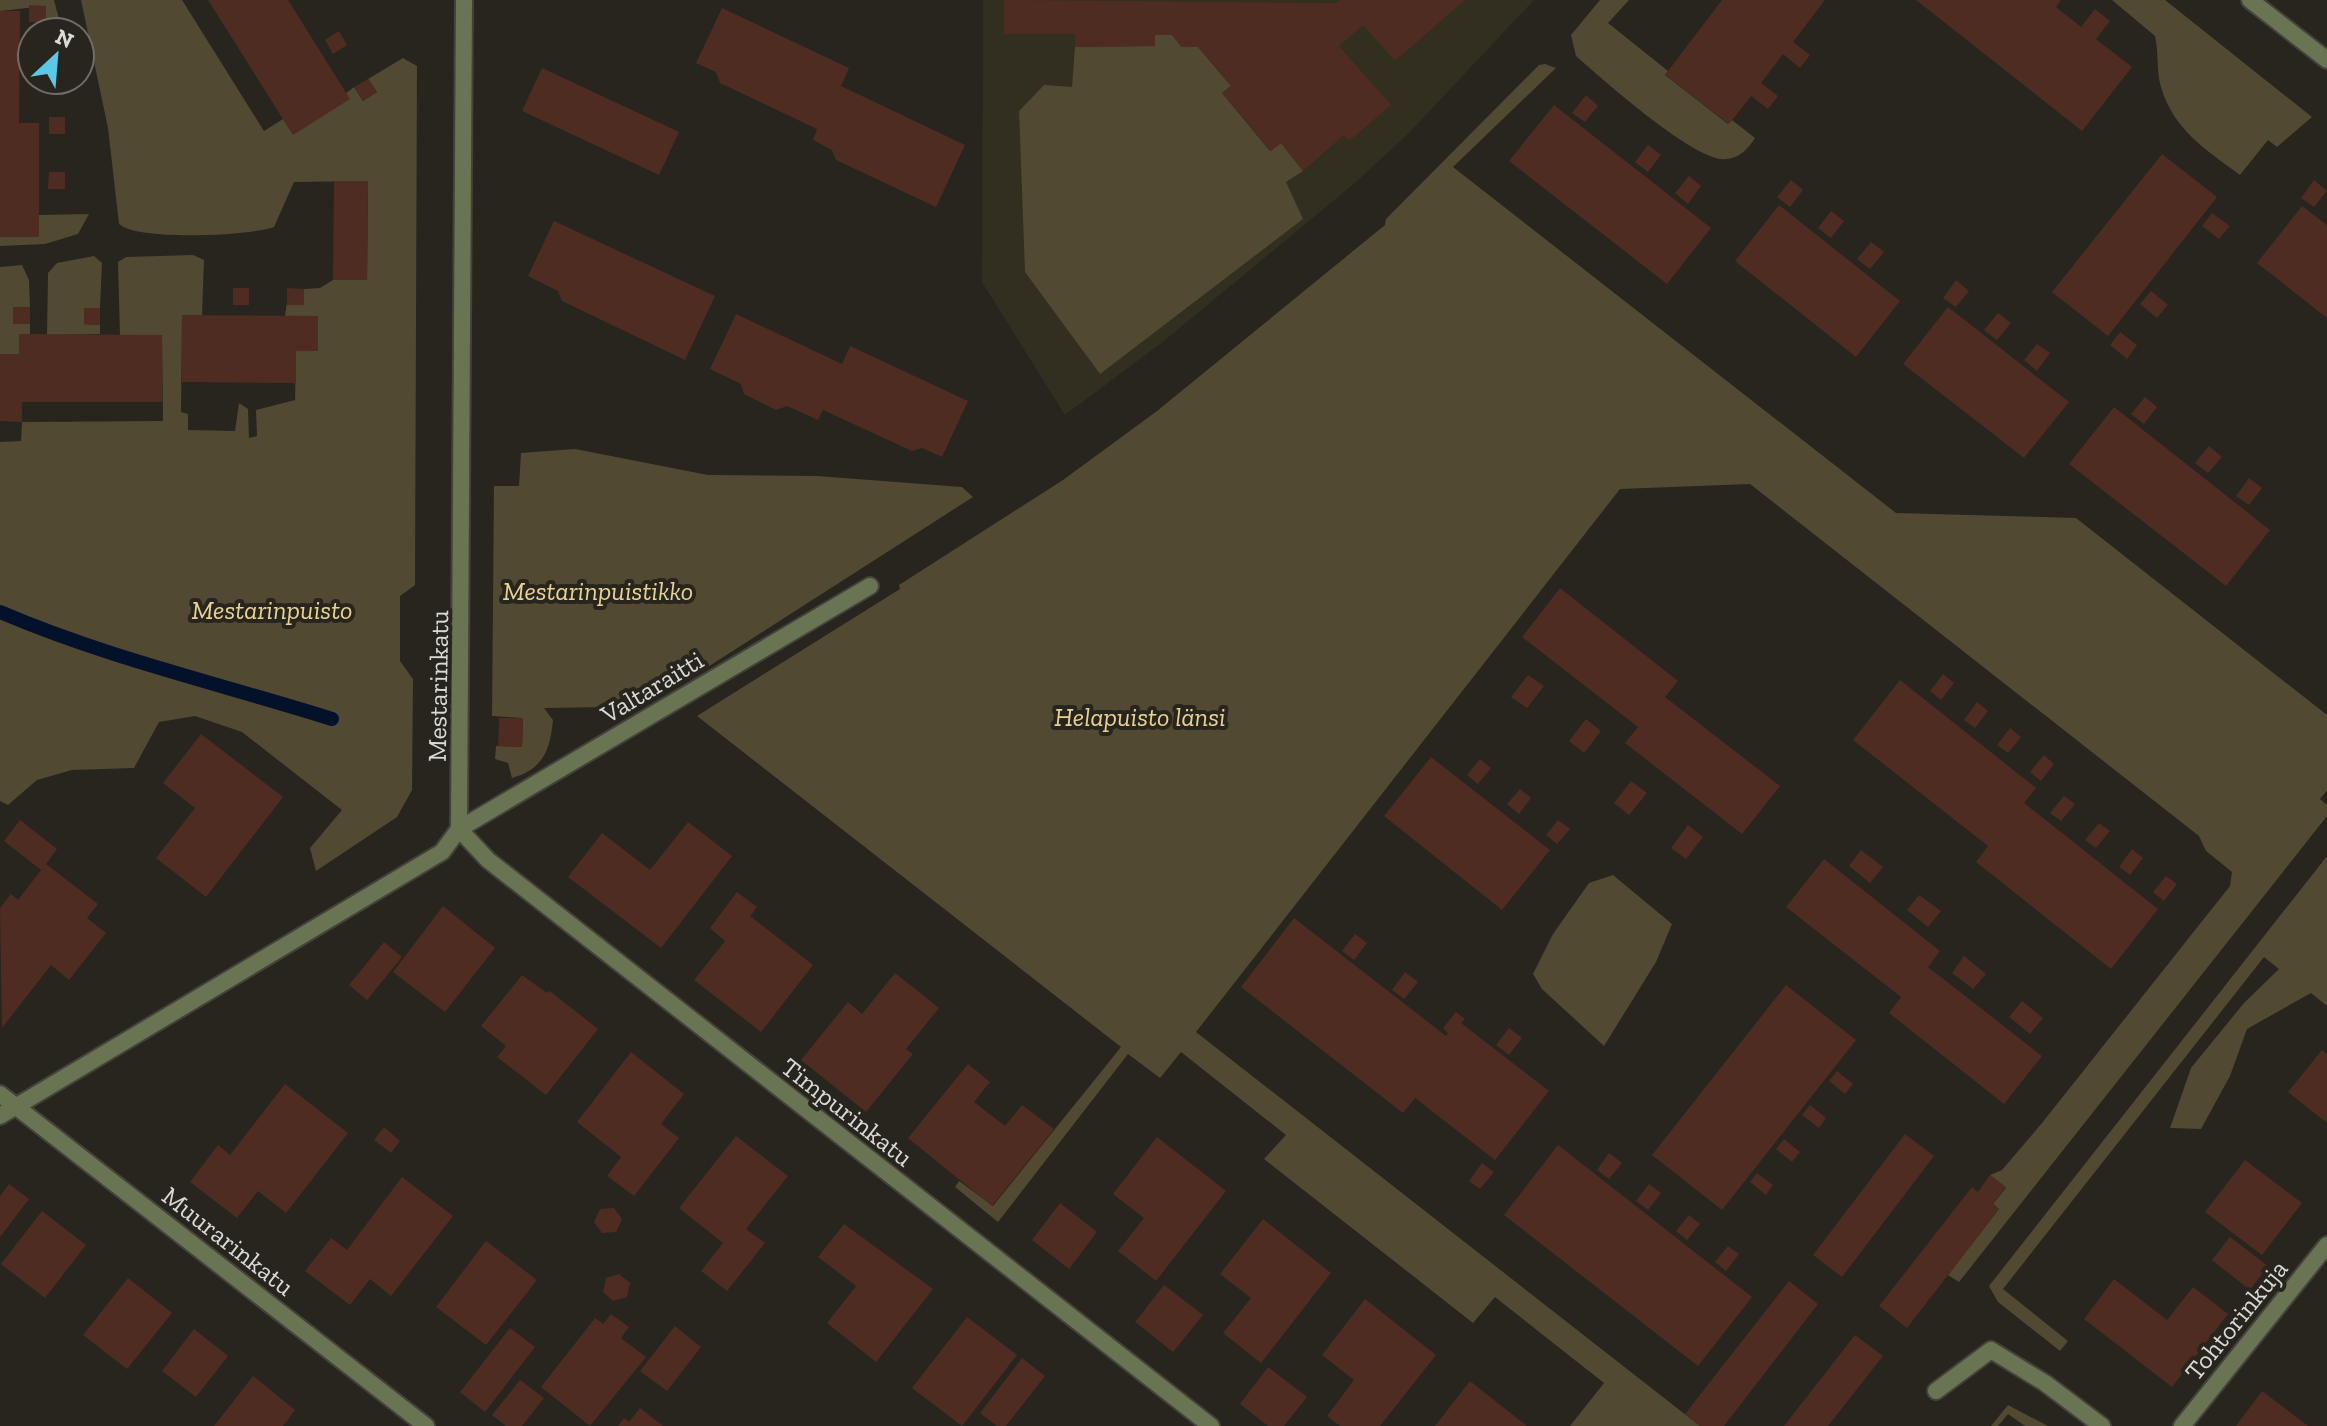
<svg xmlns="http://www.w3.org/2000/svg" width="2327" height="1426" font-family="'Zilla Slab',serif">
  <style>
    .built { fill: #322e20 }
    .green { fill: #514931 }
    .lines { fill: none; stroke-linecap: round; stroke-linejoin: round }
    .stream { stroke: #04112a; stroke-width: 14 }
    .building { fill: #4f2c22 }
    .service-casing { stroke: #44423b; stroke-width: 20 }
    .minor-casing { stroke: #44423b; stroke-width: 20 }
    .tertiary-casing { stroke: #44423b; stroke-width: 20 }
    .service { stroke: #697452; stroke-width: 16 }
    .minor { stroke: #697452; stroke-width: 16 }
    .tertiary { stroke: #697452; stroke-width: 16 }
    .labels { text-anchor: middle; stroke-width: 8; stroke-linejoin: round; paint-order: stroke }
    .park-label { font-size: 26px; font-style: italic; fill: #e8d394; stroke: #27251e }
    .street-label { font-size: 26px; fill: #dcdad5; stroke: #27251e }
  </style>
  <rect width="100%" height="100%" fill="#27251e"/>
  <path class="built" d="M 983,0 L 1534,0 L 1409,133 L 1355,183 L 1164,341 L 1065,415 L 982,282 Z"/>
  <path class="green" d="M 0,0 L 54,0 L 59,19 L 56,23 L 46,22 L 45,6 L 0,11 Z
    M 81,0 L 182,0 L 264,131 L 283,119 L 293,134 L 354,87 L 363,101 L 377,92 L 368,79 L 403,58 L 417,66 L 415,585 L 400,596 L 400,661 L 413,679 L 412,790 L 397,817 L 316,871 L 310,848 L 342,810 L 242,732 L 195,716 L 159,722 L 134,768 L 72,770 L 37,780 L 8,805 L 0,801 L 0,442 L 21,441 L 22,422 L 163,421 L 162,335 L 120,335 L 118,262 L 126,257 L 193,255 L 204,260 L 202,315 L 182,315 L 181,412 L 188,414 L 188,430 L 235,431 L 239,403 L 248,409 L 249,438 L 257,436 L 256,410 L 295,400 L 296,351 L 318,350 L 318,316 L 285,316 L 288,295 L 288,305 L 303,305 L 304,289 L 320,288 L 333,280 L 367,280 L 368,181 L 294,182 L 274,227 C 249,236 137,241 119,224 L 108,128 Z
    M 1600,0 L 1629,0 L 1608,23 L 1668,71 L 1665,75 L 1728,124 L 1732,120 L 1755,138 C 1747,151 1736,161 1720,159 C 1687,154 1603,80 1576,56 L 1571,35 Z
    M 2112,0 L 2165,0 L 2312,117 L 2277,147 L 2268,140 L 2240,175 C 2206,150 2173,129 2161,87 C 2156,70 2159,53 2155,36 Z
    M 1155,35 L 1172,35 L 1182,47 L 1198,47 L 1231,86 L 1222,93 L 1270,151 L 1281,143 L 1303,171 L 1286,182 L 1303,219 L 1100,374 L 1025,272 L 1019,111 L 1044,85 L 1072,87 L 1075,47 L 1154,46 Z
    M 1545,64 L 1556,68 L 1453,167 L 1896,513 L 2076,518 L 2327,715 L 2327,790 L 2320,799 L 2327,805 L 2327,816 L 1959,1282 L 1948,1275 L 1999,1209 L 1993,1204 L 2006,1188 L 1990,1175 L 2002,1170 L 2042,1123 L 2230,886 L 2232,872 L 2206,851 L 2199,836 L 1750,484 L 1620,489 L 1196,1032 L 1700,1426 L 1570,1426 L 1604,1383 L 1495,1297 L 1473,1323 L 1264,1159 L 1286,1135 L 1181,1052 L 1160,1078 L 1128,1054 L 998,1222 L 955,1187 L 959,1181 L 993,1206 L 1121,1047 L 697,716 L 900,589 L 899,585 L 1063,480 L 1157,411 L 1385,225 L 1386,219 L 1539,65 Z
    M 89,214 L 78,234 L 45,244 L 0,246 L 0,237 L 39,215 Z
    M 94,256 L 102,263 L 100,308 L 84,308 L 84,324 L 100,325 L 100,334 L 47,335 L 48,273 L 57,263 Z
    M 22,265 L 29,280 L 30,307 L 13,308 L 13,324 L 30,324 L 30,334 L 19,354 L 0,354 L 0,267 Z
    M 575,449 L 708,475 L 817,476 L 962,487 L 973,497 L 692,677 L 658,677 L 609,707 L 544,708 L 553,720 C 550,751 543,769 512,778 L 508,763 L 495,759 L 496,746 L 522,747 L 523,718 L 492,716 L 494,486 L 519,486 L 521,453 Z
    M 2327,856 L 2327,1006 L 2311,993 L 2247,1029 L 2230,1076 L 2201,1129 L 2170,1128 L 2191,1068 L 2244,1003 L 2279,969 L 2264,957 L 2003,1289 L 2068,1341 L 2060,1351 L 1998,1302 L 1989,1286 Z
    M 1613,875 L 1672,924 L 1656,962 L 1604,1046 L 1542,989 L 1533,974 L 1553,934 L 1589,883 Z
    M 2008,1405 L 2048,1426 L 2025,1426 L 2008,1414 L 1998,1426 L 1991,1426 Z"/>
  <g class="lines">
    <path class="stream" d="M 0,612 C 107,658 221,684 332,719"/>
  </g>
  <path class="building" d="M 208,0 L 288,0 L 350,99 L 293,135 Z
    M 1004,0 L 1337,3 L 1340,0 L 1465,0 L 1395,61 L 1363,25 L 1339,46 L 1391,105 L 1349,141 L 1344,135 L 1303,171 L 1281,143 L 1271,151 L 1222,93 L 1231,86 L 1198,47 L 1182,47 L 1172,35 L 1155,35 L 1155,46 L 1075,47 L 1075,34 L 1004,34 Z
    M 1722,0 L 1825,0 L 1793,42 L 1810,55 L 1800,68 L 1783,54 L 1761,83 L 1778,96 L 1768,109 L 1751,96 L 1729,124 L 1665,75 Z
    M 1916,0 L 2061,0 L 2056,7 L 2081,27 L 2095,9 L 2110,21 L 2096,39 L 2132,67 L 2082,131 Z
    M 29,5 L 46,6 L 46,22 L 29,22 Z
    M 722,8 L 849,68 L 841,86 L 965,145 L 936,207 L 836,160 L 832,150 L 813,140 L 817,129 L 720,83 L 716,72 L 696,63 Z
    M 0,11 L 20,11 L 19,123 L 39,123 L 39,237 L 0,237 Z
    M 339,31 L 347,45 L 333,54 L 325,40 Z
    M 542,68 L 679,132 L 659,175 L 522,111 Z
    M 368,79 L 377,92 L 363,101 L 354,87 Z
    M 1586,95 L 1598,106 L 1585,122 L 1572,113 Z
    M 1554,105 L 1711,228 L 1667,284 L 1509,161 Z
    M 49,117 L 65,117 L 65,134 L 49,134 Z
    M 1648,145 L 1661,155 L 1648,172 L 1635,162 Z
    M 2162,154 L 2217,197 L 2108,336 L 2052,292 Z
    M 49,172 L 65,172 L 65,189 L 48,189 Z
    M 1689,176 L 1701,186 L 1688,204 L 1675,193 Z
    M 1791,180 L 1803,190 L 1790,207 L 1777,197 Z
    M 2314,180 L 2327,191 L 2314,207 L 2301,198 Z
    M 334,181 L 368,181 L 367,280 L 333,280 Z
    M 1779,205 L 1900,301 L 1856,357 L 1735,261 Z
    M 2302,206 L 2327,225 L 2327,318 L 2257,263 Z
    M 1831,211 L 1844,221 L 1831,238 L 1818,228 Z
    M 2212,213 L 2230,226 L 2219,239 L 2202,226 Z
    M 554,221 L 715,296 L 685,360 L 562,301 L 558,291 L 528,276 Z
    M 1871,242 L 1884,252 L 1870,269 L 1857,259 Z
    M 1956,280 L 1969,291 L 1956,307 L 1943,298 Z
    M 233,288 L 249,288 L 249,305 L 233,305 Z
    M 287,288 L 304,289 L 304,305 L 287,305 Z
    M 2151,291 L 2168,305 L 2157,318 L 2140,304 Z
    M 13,307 L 30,307 L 30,324 L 13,324 Z
    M 1948,307 L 2069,402 L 2024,458 L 1903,364 Z
    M 84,308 L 100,308 L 100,325 L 84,324 Z
    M 1998,313 L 2011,323 L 1997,340 L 1984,330 Z
    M 736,314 L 842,364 L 850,346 L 968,401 L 942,457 L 922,448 L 912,451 L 823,410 L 818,420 L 787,406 L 776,410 L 744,394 L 741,384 L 710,369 Z
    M 182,315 L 318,316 L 318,351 L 296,351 L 296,383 L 182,382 Z
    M 2120,332 L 2137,345 L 2127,359 L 2110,345 Z
    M 19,334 L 162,335 L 162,402 L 22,402 L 22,422 L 0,421 L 0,354 L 19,354 Z
    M 2037,344 L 2050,353 L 2037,371 L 2024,360 Z
    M 2145,397 L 2157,407 L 2144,424 L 2131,414 Z
    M 2114,407 L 2270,530 L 2226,586 L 2069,464 Z
    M 2209,446 L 2222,457 L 2208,473 L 2195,463 Z
    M 2249,478 L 2262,488 L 2249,505 L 2236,496 Z
    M 1560,588 L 1678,681 L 1665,697 L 1780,786 L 1742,834 L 1625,743 L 1638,727 L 1522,637 Z
    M 1943,674 L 1954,683 L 1941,700 L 1930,691 Z
    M 1528,675 L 1544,686 L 1527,708 L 1511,697 Z
    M 1900,680 L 2036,788 L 2024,803 L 2158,909 L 2111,969 L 1976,862 L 1988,846 L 1853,740 Z
    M 1977,702 L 1988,711 L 1975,728 L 1964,720 Z
    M 499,718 L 523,718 L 522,747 L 498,746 Z
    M 1586,719 L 1601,731 L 1584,753 L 1569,741 Z
    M 2010,728 L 2021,737 L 2008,753 L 1997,745 Z
    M 201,734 L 283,797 L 206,897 L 156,858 L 195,808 L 163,783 Z
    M 2044,755 L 2054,764 L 2041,781 L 2030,772 Z
    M 1431,757 L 1550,850 L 1502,910 L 1384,816 Z
    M 1480,759 L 1491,768 L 1478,784 L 1467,775 Z
    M 1631,781 L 1647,793 L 1629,815 L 1614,803 Z
    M 1520,789 L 1531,798 L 1519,814 L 1507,804 Z
    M 2064,796 L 2075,804 L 2061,821 L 2050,813 Z
    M 20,820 L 57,849 L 46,864 L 98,904 L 87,918 L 106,933 L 69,980 L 51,965 L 2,1028 L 0,908 L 11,894 L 18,900 L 41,870 L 4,841 Z
    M 1558,820 L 1570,829 L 1557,844 L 1546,835 Z
    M 688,822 L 732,856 L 661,948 L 568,877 L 602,833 L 650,870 Z
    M 2099,823 L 2110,831 L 2096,848 L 2085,840 Z
    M 1688,825 L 1703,837 L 1686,859 L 1671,848 Z
    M 2132,849 L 2143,858 L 2130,875 L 2119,867 Z
    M 1861,850 L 1883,867 L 1870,883 L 1849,866 Z
    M 1824,859 L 1940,951 L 1928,967 L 2042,1056 L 2004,1104 L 1889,1013 L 1901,997 L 1786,907 Z
    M 2166,876 L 2177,884 L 2164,901 L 2153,892 Z
    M 737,892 L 757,907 L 750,916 L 813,965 L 761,1032 L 694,980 L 725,941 L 710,928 Z
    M 1919,895 L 1941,911 L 1928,927 L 1907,910 Z
    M 443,906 L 495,948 L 445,1012 L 393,972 Z
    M 1294,918 L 1446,1036 L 1448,1033 L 1443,1028 L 1456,1012 L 1465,1019 L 1461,1023 L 1549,1091 L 1495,1160 L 1415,1098 L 1403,1113 L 1241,987 Z
    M 1355,934 L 1367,943 L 1354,960 L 1342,951 Z
    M 384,942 L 402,957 L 367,1000 L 349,985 Z
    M 1964,956 L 1986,974 L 1973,989 L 1952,973 Z
    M 1405,972 L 1418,982 L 1404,999 L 1392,990 Z
    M 895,973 L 939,1008 L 906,1049 L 913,1054 L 866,1112 L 801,1060 L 848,1002 L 862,1014 Z
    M 522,975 L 547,993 L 550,991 L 598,1029 L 546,1095 L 497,1057 L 506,1046 L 481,1026 Z
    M 1786,985 L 1856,1040 L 1722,1210 L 1652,1155 Z
    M 2022,1001 L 2043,1018 L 2030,1034 L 2009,1017 Z
    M 1509,1028 L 1522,1038 L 1509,1055 L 1496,1045 Z
    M 2322,1050 L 2327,1054 L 2327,1123 L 2288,1092 Z
    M 631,1052 L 684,1094 L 661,1124 L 679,1138 L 634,1196 L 607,1176 L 621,1157 L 577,1122 Z
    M 968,1064 L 990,1082 L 974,1102 L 1005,1126 L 1022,1105 L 1054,1129 L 992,1206 L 908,1138 Z
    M 1837,1071 L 1853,1084 L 1845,1094 L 1829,1081 Z
    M 285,1084 L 348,1133 L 286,1213 L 258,1191 L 237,1218 L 190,1182 L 218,1145 L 230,1155 Z
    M 1810,1105 L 1826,1118 L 1819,1128 L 1802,1115 Z
    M 384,1127 L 400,1141 L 391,1153 L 374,1140 Z
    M 1905,1134 L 1934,1156 L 1842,1277 L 1813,1255 Z
    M 736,1136 L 788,1176 L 746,1229 L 765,1243 L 727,1291 L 701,1271 L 723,1243 L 679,1208 Z
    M 1157,1137 L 1226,1191 L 1156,1281 L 1118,1251 L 1144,1218 L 1113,1194 Z
    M 1784,1139 L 1800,1152 L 1792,1162 L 1776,1149 Z
    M 1558,1145 L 1752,1297 L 1698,1366 L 1504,1215 Z
    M 1609,1153 L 1622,1163 L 1609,1179 L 1597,1170 Z
    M 2245,1160 L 2302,1203 L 2262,1255 L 2205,1212 Z
    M 1482,1163 L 1494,1172 L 1480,1189 L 1469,1181 Z
    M 1757,1173 L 1773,1185 L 1766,1195 L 1750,1182 Z
    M 1990,1175 L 2006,1187 L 1993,1204 L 1999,1209 L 1907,1328 L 1879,1306 L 1972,1187 L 1978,1192 Z
    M 402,1177 L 453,1216 L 391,1296 L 370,1279 L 350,1305 L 305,1271 L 331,1238 L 347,1250 Z
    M 9,1184 L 29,1199 L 0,1237 L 0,1196 Z
    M 1649,1184 L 1661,1193 L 1648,1210 L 1636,1201 Z
    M 1060,1203 L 1097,1232 L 1069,1269 L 1032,1240 Z
    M 614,1208 L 622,1219 L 616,1232 L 602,1233 L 594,1222 L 600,1209 Z
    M 42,1211 L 86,1245 L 45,1298 L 1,1264 Z
    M 1689,1215 L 1700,1224 L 1687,1240 L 1676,1231 Z
    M 1263,1219 L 1331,1273 L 1261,1363 L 1223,1333 L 1251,1298 L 1220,1274 Z
    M 844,1224 L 933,1289 L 876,1362 L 827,1323 L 856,1286 L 818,1257 Z
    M 2230,1237 L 2268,1266 L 2250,1290 L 2212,1260 Z
    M 486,1241 L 537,1280 L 486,1345 L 436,1307 Z
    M 1728,1246 L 1739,1254 L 1726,1271 L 1715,1262 Z
    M 619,1274 L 630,1283 L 627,1297 L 613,1301 L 603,1292 L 606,1278 Z
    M 128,1278 L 172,1313 L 127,1369 L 83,1335 Z
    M 2114,1279 L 2167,1320 L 2193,1287 L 2228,1314 L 2172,1387 L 2084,1319 Z
    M 1789,1281 L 1818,1304 L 1724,1426 L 1700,1426 L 1685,1414 Z
    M 1164,1285 L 1203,1315 L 1173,1352 L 1135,1322 Z
    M 1365,1299 L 1436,1355 L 1380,1426 L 1340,1426 L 1327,1416 L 1354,1380 L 1322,1355 Z
    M 611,1314 L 629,1327 L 621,1338 L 646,1357 L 590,1426 L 541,1387 L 595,1318 L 603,1324 Z
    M 967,1317 L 1017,1355 L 962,1426 L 912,1388 Z
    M 675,1326 L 701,1347 L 667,1391 L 640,1371 Z
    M 510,1328 L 535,1347 L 485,1412 L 460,1392 Z
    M 194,1329 L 228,1356 L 196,1397 L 162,1371 Z
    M 1855,1335 L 1883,1356 L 1828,1426 L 1784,1426 Z
    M 1022,1358 L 1045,1376 L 1006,1426 L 997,1426 L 980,1413 Z
    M 1268,1367 L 1307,1397 L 1284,1426 L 1268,1426 L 1240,1404 Z
    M 253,1376 L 295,1410 L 283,1426 L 214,1426 Z
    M 520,1380 L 544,1398 L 522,1426 L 506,1426 L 492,1415 Z
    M 1470,1381 L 1527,1426 L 1435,1426 Z
    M 2262,1391 L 2308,1426 L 2236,1426 Z
    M 640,1408 L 663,1426 L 618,1426 L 624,1418 L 629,1422 Z"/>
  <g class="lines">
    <defs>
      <path id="service" d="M 459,829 L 870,586"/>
      <path id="minor" d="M 459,829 L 488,860 L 1211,1426
        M 0,1094 L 426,1426
        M 0,1116 L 442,852 L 459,829 L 464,0
        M 1936,1391 L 1991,1350 L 2045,1383 L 2102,1426
        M 2182,1426 L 2327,1245"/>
      <path id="tertiary" d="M 2250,0 L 2327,60"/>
    </defs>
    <use href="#service" class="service-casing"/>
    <use href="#minor" class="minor-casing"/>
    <use href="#tertiary" class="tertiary-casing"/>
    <use href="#service" class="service"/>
    <use href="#minor" class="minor"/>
    <use href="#tertiary" class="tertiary"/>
  </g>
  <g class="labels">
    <g class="park-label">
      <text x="598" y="600">Mestarinpuistikko</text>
      <text x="272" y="619">Mestarinpuisto</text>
      <text x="1140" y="726">Helapuisto länsi</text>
    </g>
    <g class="street-label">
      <text transform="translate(438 686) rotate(-89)" y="9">Mestarinkatu</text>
      <text transform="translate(652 687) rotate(-31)" y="9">Valtaraitti</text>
      <text transform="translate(847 1112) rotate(38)" y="9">Timpurinkatu</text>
      <text transform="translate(228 1241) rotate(38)" y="9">Muurarinkatu</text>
      <text transform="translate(2236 1320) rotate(-51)" y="9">Tohtorinkuja</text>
    </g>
  </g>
  <g transform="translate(56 56) rotate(26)"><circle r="38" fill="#27251e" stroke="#6f6d67" stroke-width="2"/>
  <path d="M0-6L14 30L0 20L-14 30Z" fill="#5ac8e6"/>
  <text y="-12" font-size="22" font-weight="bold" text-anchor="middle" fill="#dcdad5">N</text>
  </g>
</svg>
